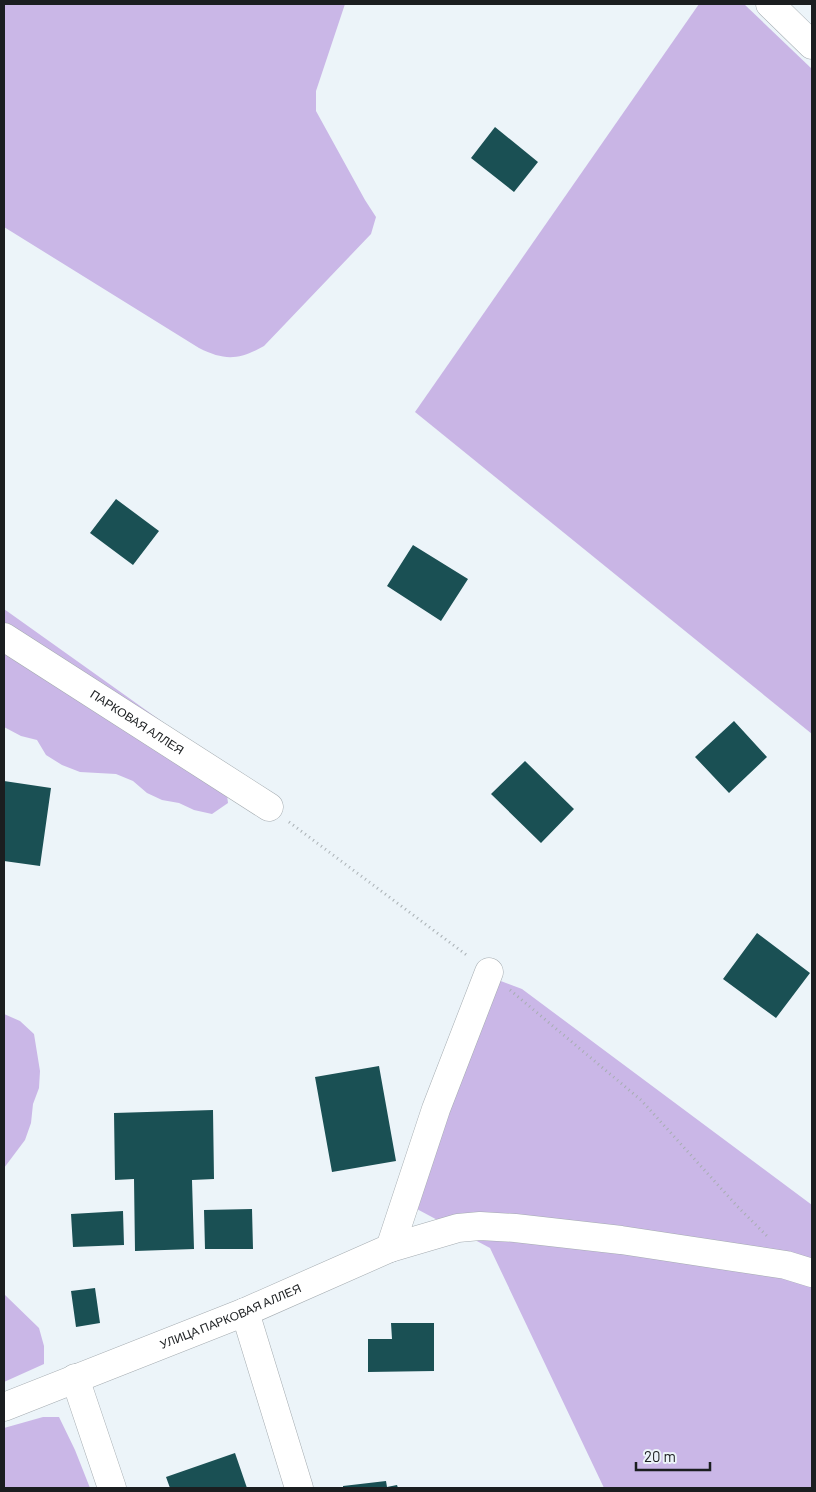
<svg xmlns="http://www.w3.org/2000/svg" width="816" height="1492" font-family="Barlow,sans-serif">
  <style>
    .green { fill: #c9b5e5 }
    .forest { fill: #cab7e7 }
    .building { fill: #1a5054 }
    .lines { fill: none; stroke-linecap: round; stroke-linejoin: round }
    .minor-casing { stroke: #a5acb1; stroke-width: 29 }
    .path { stroke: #a7aeb2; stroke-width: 3; stroke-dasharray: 1 4; stroke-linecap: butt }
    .minor { stroke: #fff; stroke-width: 28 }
    .labels { text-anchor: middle; stroke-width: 5; stroke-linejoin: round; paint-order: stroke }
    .street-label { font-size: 12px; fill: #1b1e20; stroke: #ecf4f9 }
  </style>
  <rect width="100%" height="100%" fill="#ecf4f9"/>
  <path class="green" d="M 699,4 L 744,4 L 812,69 L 812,734 L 415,412 Z"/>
  <path class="forest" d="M 4,4 L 345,4 L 316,91 L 316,111 L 365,200 L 376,217 L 371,234 L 264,346 C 239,360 225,361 199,348 L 4,227 Z
    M 4,609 L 223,765 L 228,803 L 212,814 L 194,810 L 179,803 L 162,800 L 147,793 L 133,781 L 116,774 L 80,772 L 62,765 L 46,755 L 37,740 L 21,736 L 4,727 Z
    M 498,980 L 522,989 L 812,1205 L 812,1488 L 604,1488 L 490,1248 L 415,1208 L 417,1179 Z
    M 4,1014 L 20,1021 L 34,1034 L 40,1071 L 39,1088 L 33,1104 L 31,1123 L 25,1140 L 4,1168 Z
    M 4,1294 L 39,1328 L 44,1346 L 44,1364 L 4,1382 Z
    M 43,1417 L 59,1417 L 75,1450 L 90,1488 L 4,1488 L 4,1428 Z"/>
  <path class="building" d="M 495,127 L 538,162 L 514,192 L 471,158 Z
    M 116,499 L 159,531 L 133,565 L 90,533 Z
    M 413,545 L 468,579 L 441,621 L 387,586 Z
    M 734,721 L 767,757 L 729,793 L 695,757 Z
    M 525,761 L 574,809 L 541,843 L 491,794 Z
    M 4,781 L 51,788 L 40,866 L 4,861 Z
    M 757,933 L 810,973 L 776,1018 L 723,979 Z
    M 379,1066 L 396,1161 L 332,1172 L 315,1077 Z
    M 213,1110 L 214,1179 L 192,1180 L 194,1249 L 135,1251 L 134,1179 L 115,1180 L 114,1113 Z
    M 252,1209 L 253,1249 L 205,1249 L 204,1210 Z
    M 123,1211 L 124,1245 L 73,1247 L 71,1214 Z
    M 95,1288 L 100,1323 L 76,1327 L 71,1291 Z
    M 391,1323 L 434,1323 L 434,1371 L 368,1372 L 368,1339 L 392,1339 Z
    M 235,1453 L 247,1488 L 170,1488 L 166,1477 Z
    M 386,1481 L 387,1487 L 397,1485 L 398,1488 L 343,1488 L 343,1486 Z"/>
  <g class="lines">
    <defs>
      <g id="minor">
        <path d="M 770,4 L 812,45"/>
        <path id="s1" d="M 4,637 L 269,807"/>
        <path d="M 390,1248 L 436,1109 L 489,972"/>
        <path d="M 245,1312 L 299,1488"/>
        <path d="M 75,1378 L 112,1488"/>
        <path id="s2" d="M 4,1407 L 245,1312 L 390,1248 L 458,1228 L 480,1226 L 515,1228 L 621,1240 L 786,1265 L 812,1273"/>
      </g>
    </defs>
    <use href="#minor" class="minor-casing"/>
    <path class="path" d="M 289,822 L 468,956
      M 510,990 L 641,1100 L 737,1206 L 767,1236"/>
    <use href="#minor" class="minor"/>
  </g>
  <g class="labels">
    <g class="street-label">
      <text dy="4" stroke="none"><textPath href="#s1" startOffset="158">ПАРКОВАЯ АЛЛЕЯ</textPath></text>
      <text dy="4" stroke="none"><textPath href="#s2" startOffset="244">УЛИЦА ПАРКОВАЯ АЛЛЕЯ</textPath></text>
    </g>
  </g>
  <rect width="816" height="1492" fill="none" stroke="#1b1e20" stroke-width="10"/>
  <path d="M636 1462v8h74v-8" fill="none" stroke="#1b1e20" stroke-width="2.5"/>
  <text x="644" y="1462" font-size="15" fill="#1b1e20" stroke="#ecf4f9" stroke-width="4" paint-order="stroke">20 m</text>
</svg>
